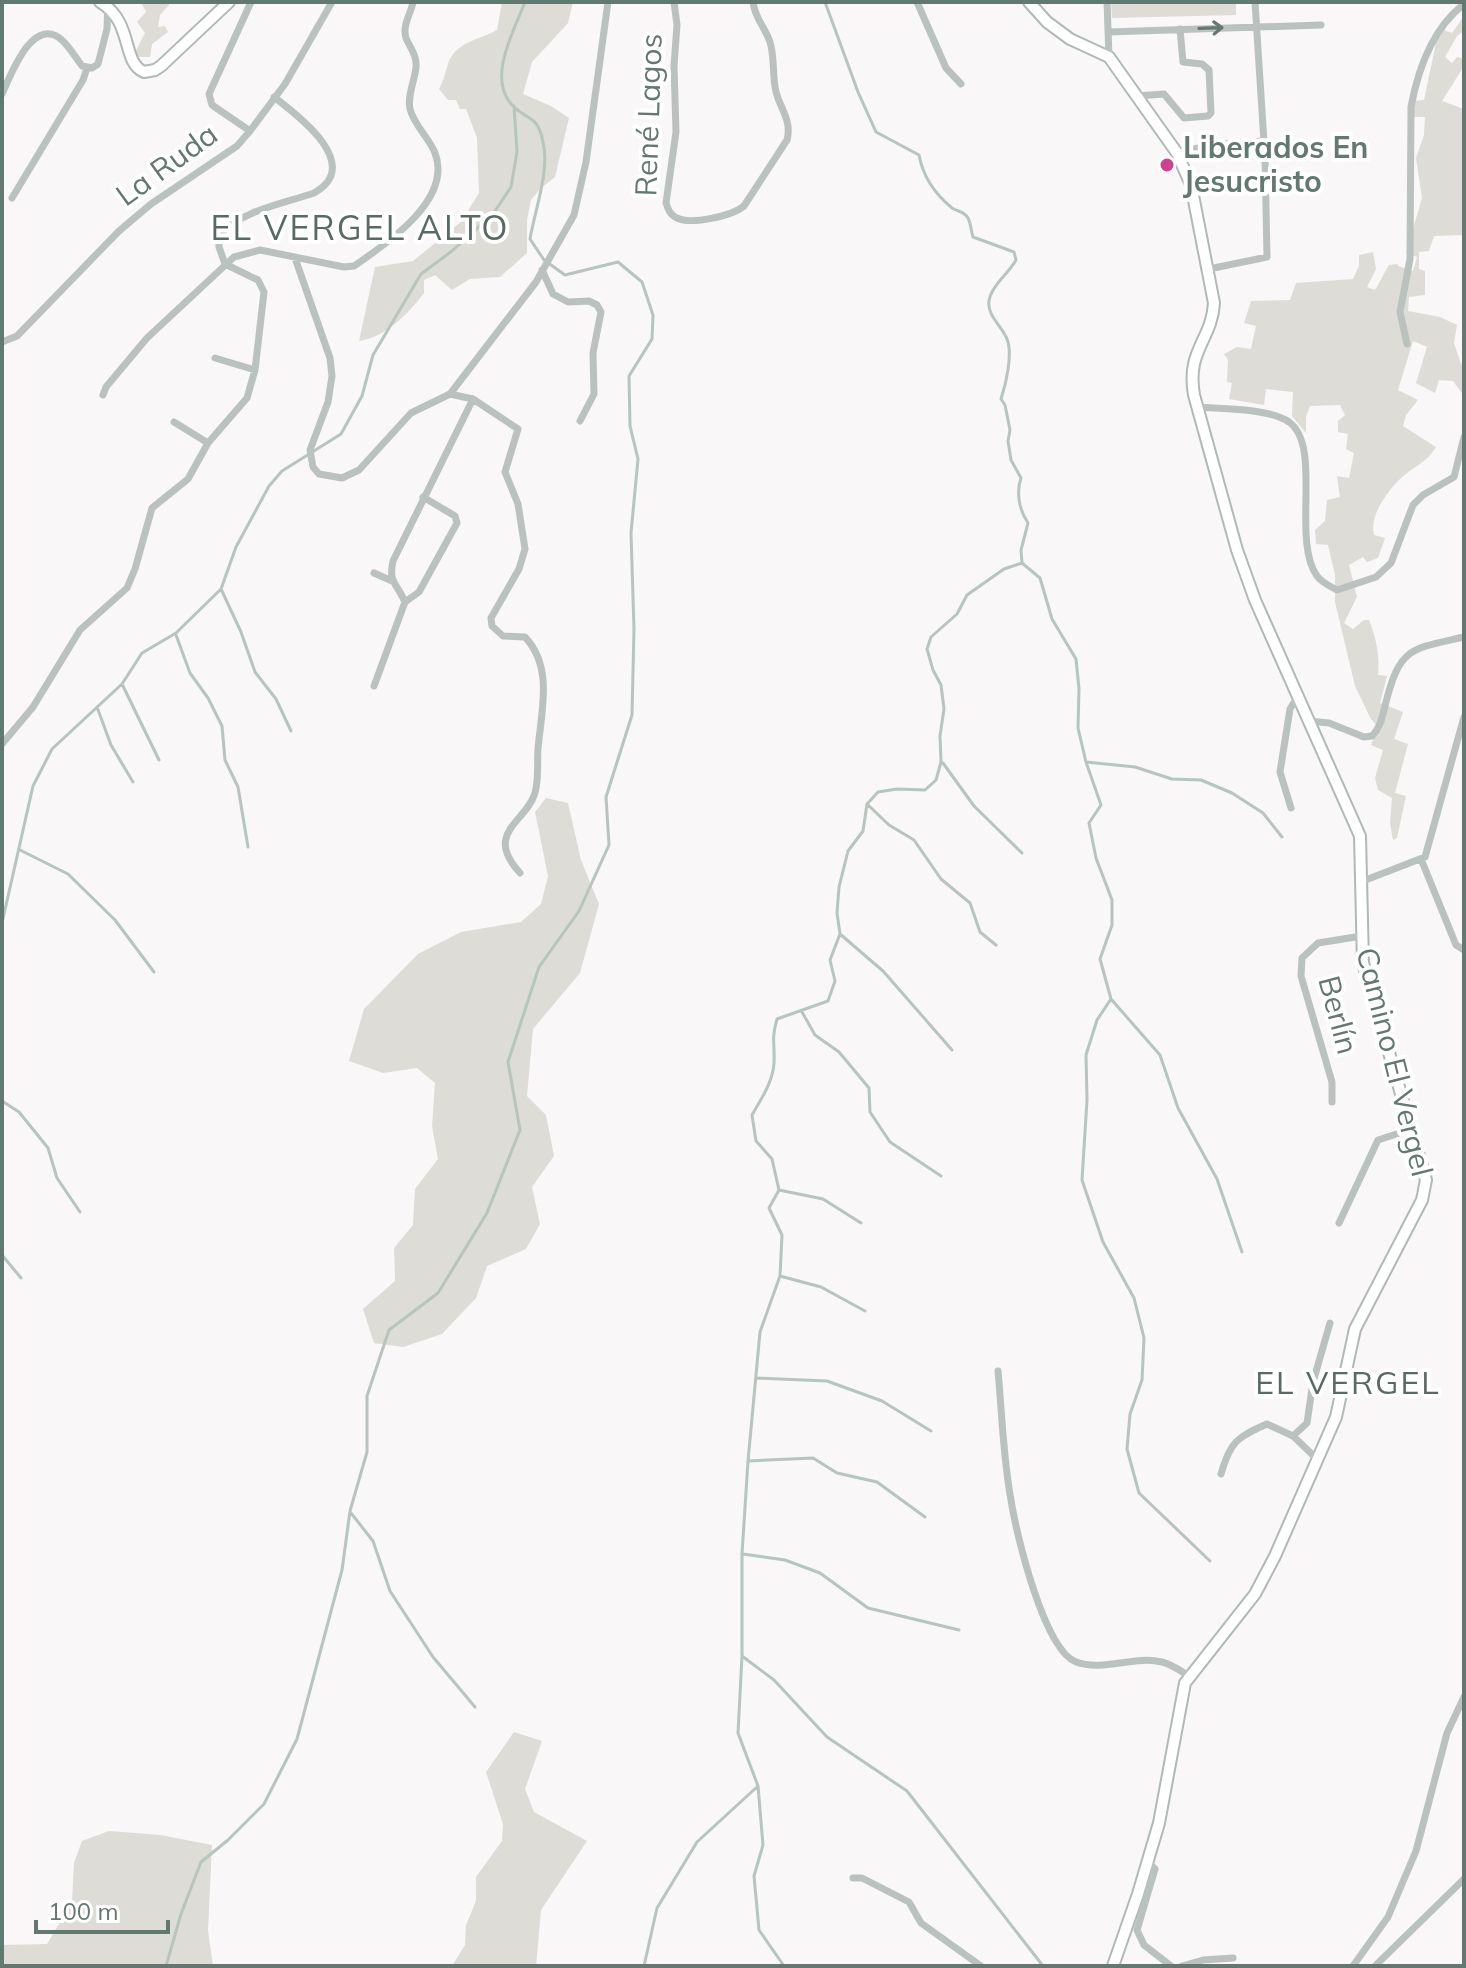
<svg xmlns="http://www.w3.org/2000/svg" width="1466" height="1968" font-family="Mulish,sans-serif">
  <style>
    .green { fill: #dddcd6 }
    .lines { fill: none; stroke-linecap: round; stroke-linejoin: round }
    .stream { stroke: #b6c5bd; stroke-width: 3 }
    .secondary-casing { stroke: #afb9b5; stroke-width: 14 }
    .street { stroke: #bac2bf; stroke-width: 7 }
    .secondary { stroke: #fff; stroke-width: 10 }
    .oneway { stroke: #637870 }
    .poi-dot { fill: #cd4292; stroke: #fff; stroke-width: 3 }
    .labels { text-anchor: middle; stroke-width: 8; stroke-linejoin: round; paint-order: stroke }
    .street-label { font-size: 30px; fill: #637870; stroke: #fff }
    .poi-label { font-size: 30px; font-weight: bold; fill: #637870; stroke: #fff; text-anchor: start }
    .neighbourhood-label { font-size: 32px; letter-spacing: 2px; fill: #596a63; stroke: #fff }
    .quarter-label { font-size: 34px; letter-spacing: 2px; fill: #596a63; stroke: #fff }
  </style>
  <rect width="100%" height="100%" fill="#f9f7f7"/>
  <path class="green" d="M 141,2 L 168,2 L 169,5 L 160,15 L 158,27 L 165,26 L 168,32 L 152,44 L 150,57 L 133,57 L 145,33 L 137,22 L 146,12 Z
    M 502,2 L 573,2 L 568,23 L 532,62 L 523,94 L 551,106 L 569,118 L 555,177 L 541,188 L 531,200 L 527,220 L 527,253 L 500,277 L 470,279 L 452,290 L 435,275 L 424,280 L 424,293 C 408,314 386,337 359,341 L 375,267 L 413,261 L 461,222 L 479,193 L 477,138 L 466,109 L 460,109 L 456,100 L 448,100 L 439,89 C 444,80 445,73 448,64 C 455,42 479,40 497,30 Z
    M 1111,2 L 1236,2 L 1236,15 L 1112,18 Z
    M 1464,16 L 1464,31 L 1457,36 L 1445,57 L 1452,63 L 1457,57 L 1464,59 L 1464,66 L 1442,101 L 1464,109 L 1464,235 L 1434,236 L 1429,251 L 1419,252 L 1419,269 L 1425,271 L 1425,295 L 1409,297 L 1408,311 L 1440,317 L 1457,325 L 1454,343 L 1461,364 L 1464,363 L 1464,396 L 1453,381 L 1439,380 L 1435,393 L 1416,383 L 1427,347 L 1413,341 L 1398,390 L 1418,400 L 1406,415 L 1403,426 L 1436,447 C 1427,463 1412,467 1399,480 C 1386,493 1369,517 1374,535 L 1385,538 L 1378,558 L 1367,562 L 1363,557 L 1349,565 L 1357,597 L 1344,623 L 1353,629 L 1364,620 L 1369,620 C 1376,638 1380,655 1378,675 L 1387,676 L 1380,703 L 1403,712 L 1394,739 L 1408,744 L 1395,793 L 1406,796 L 1397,838 L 1393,840 L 1390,823 L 1392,798 L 1378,790 L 1375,778 L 1383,750 L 1371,745 L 1378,727 L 1371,719 L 1355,686 L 1335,602 L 1335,575 L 1328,545 L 1316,544 L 1315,530 L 1325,521 L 1327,500 L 1340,497 L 1337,476 L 1349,478 L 1354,453 L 1346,449 L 1348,434 L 1338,432 L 1338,421 L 1345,415 L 1340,405 L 1310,406 L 1306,416 L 1306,433 L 1292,416 L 1293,392 L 1266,389 L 1264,405 L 1229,399 L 1232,383 L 1227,382 L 1228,360 L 1224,354 L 1237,347 L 1251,349 L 1256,326 L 1244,323 L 1251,301 L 1290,300 L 1296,283 L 1353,279 L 1359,266 L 1359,255 L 1373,252 L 1376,269 L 1367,287 L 1375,290 L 1389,265 L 1398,264 L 1398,266 L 1413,271 L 1417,257 L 1406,253 L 1422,198 L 1416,158 L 1424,135 L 1425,117 L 1414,117 L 1412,101 L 1424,100 L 1436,43 L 1444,30 L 1452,33 Z
    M 546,798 L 568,803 L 581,860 L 599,904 L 580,973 L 533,1029 L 527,1096 L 546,1115 L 554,1156 L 532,1187 L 540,1224 L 526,1249 L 487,1266 L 476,1298 L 442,1334 L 403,1347 L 374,1343 L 363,1309 L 395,1281 L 394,1248 L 413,1225 L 415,1189 L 438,1159 L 432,1126 L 435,1083 L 417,1068 L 383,1073 L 349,1061 L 364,1009 L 418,954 L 461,932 L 521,922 L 541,904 L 548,876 L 535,812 Z
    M 514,1732 L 542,1741 L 525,1789 L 534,1812 L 587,1841 L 541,1910 L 536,1966 L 452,1966 L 465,1945 L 466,1925 L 476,1901 L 476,1877 L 502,1841 L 503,1824 L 486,1772 Z
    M 109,1831 L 160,1835 L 212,1845 L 208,1930 L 213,1966 L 2,1966 L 2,1945 L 47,1944 L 72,1902 L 74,1863 L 82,1841 Z"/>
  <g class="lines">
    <path class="stream" d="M 825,2 L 858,92 L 876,132 L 919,155 C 923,177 935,194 952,208 C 958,212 964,211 968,218 C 971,224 971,231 973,237 L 1014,252 L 1016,260 C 1009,273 991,286 989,301 C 987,316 1002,326 1007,339 C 1013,354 1006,384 1001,399 L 1005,405 L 1010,430 L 1008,441 L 1011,460 L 1021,478 C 1016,492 1019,510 1028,523 L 1021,550 L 1022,563 L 1040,578 L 1052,619 L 1076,659 L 1079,689 L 1078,728 L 1086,762 L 1101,805 L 1089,823 L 1096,858 L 1112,900 L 1112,925 L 1100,959 L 1111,999 L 1097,1020 L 1086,1055 L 1087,1100 L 1082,1180 L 1103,1242 L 1134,1298 L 1144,1338 L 1142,1380 L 1130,1414 L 1127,1449 L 1139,1493 L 1210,1561
      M 221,589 L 241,632 L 255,672 L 276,699 L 291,731
      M 176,635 L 190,673 L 208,698 L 222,726 L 225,760 L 238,787 L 248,847
      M 122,684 L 159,760
      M 97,707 L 111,745 L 133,782
      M 1086,762 L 1135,767 L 1172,779 L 1201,780 L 1232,793 L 1263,813 L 1282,837
      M 943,763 L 974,806 L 1022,853
      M 867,804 L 889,825 L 914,840 L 941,879 L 970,903 L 980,932 L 996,945
      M 20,850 L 68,874 L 115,920 L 154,972
      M 2,923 L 33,786 L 52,749 L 122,684 L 142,653 L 176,633 L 221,589 L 236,547 L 269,486 L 282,471 L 341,434 L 362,396 L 373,355 L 421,274 L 452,251 L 493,214 L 511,187 L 517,152 L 514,106
      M 840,934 L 883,971 L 952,1050
      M 1111,999 L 1160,1055 L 1178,1108 L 1217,1179 L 1242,1252
      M 802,1012 L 815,1035 L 839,1052 L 869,1088 L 870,1112 L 890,1142 L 941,1176
      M 2,1101 L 19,1112 L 48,1148 L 57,1178 L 80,1212
      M 779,1190 L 823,1199 L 861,1223
      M 2,1255 L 21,1278
      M 780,1276 L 821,1287 L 865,1311
      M 756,1378 L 827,1381 L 882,1401 L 931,1431
      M 748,1461 L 813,1458 L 837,1473 L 877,1482 L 925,1517
      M 351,1513 L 373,1541 L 390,1591 L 433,1657 L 475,1707
      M 743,1554 L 785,1560 L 820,1573 L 868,1608 L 959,1630
      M 742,1656 L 774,1680 L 827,1737 L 907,1791 L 1043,1966
      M 166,1966 L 181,1914 L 201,1862 L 228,1840 L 264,1804 L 297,1739 L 342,1570 L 350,1511 L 367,1452 L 367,1396 L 389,1330 L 438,1293 L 487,1213 L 520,1130 L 508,1062 L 539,967 L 579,911 L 609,845 L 606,797 L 632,715 L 634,629 L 631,533 L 638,459 L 630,426 L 629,376 L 652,339 L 653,315 L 642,282 L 618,262 L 565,275 L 544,260 L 530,239 C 535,209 550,171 543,142 C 538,115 528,121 513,106 C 486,79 514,31 525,2
      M 644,1966 L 657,1908 L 697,1842 L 758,1786
      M 784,1966 L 759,1930 L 754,1876 L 763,1845 L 758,1786 L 738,1733 L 742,1656 L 742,1554 L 748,1461 L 760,1332 L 780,1276 L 782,1235 L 769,1208 L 779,1190 L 772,1159 L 756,1141 L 752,1115 C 761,1099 773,1082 774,1063 C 775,1043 771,1040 777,1019 L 828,1001 L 835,981 L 830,960 L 840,934 L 837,913 L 839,887 L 848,851 L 863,831 L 867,804 L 878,792 L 897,789 L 925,790 L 936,780 L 941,762 L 940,736 L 944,709 L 941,685 L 933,670 L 927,649 L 931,637 L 957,614 L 967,595 L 1004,569 L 1022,563"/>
    <defs>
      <path id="secondary" d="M 100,2 C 134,22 121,62 144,72 L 155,70 L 161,66 L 229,2
        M 1029,2 L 1047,22 L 1070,39 L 1109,57 L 1177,153 L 1191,185 L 1214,303 C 1212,340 1186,350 1194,395 L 1237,550 L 1255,600 L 1360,836 L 1363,963 L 1426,1180 L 1422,1200 L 1355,1329 L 1336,1417 L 1275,1556 L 1255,1594 L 1185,1683 L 1159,1823 L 1138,1894 L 1113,1966"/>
    </defs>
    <use href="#secondary" class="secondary-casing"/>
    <path class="street" d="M 674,2 L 677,25 L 674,66 L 676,132 L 666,203 C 668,209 670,215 677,218 C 691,225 732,216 744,206 L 787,140 C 792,121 781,110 776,92 C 772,76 775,58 770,42 C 765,27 755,19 753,2
      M 917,2 L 946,68 L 961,84
      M 1107,2 L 1109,57
      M 1109,32 L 1321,25
      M 2,94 C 11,75 33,13 63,41 C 70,48 76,58 82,66 L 92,68 L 98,64 L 107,29 L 108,2
      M 1137,96 L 1164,94 L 1184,118 L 1208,116 L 1211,113 L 1209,70 L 1202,64 L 1183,62 L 1180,29
      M 250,131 L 212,105 L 209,94 L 251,2
      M 1177,153 L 1211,145 L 1263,141
      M 12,198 L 83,80 L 87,68
      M 295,258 L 330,358 L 332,376 L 328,402 L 310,450 L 313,467 L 319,474 L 342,478 L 359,470 L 411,413 L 450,394 L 473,399 L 518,429 L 505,472 L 518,504 L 525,549 L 519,569 L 491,618 L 492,626 L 503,636 L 525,637 C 554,668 541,712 538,749 C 537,763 539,779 535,793 C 526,823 483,832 520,873
      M 225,264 L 219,247 L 219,235 C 243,210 282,204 314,193 C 364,165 299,116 274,97
      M 1209,269 L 1267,257 L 1265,158 L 1255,2
      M 542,270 L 553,294 L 568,302 L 589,301 L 597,305 L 601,312 L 593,353 L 594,394 L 580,421
      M 2,342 L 17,336 L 119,231 L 151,204 L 237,146 L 250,131 L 285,84 L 332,2
      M 1407,344 L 1400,312 L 1410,259 L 1411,107 C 1418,69 1433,28 1464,4
      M 215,358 L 255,370
      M 450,394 L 536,282 L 574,215 L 586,162 L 608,2
      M 103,395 L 106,387 L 147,338 L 234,257 L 260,250 L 344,267 L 354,266 C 386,244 453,200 435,153 C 429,138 414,125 410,109 C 407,96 415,80 416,67 C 417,55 410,48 406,38 C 402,25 411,14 413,2
      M 1198,407 C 1223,409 1268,408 1289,422 C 1323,446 1291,540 1317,576 C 1322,583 1330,586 1337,590 L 1376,577 L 1391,563 L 1413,505 L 1423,495 L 1454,477 L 1464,437
      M 174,422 L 208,443
      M 374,573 L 392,581
      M 405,602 L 419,592 L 457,523 L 455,516 L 423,497
      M 374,686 L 405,602 C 397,583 388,583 393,561 L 473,399
      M 1309,721 L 1329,723 L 1364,737 L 1372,736 C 1381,727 1383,714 1386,702 C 1400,647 1411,649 1464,637
      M 2,744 L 33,707 L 80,630 L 127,588 L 135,569 L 152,508 L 188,479 L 208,443 L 247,398 L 255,370 L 264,292 L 258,280 L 225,264
      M 1291,808 L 1280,772 L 1290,709 L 1298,696
      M 1421,859 L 1456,945 L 1464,950
      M 1363,881 L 1425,857 L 1464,717
      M 1332,1102 L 1332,1082 L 1301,976 L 1302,958 L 1318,943 L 1362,936
      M 1339,1223 L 1378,1140 L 1412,1129
      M 998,1371 C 1002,1413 1003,1457 1011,1500 C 1016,1533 1044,1650 1076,1662 C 1104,1672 1134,1655 1162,1662 C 1171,1664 1181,1671 1189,1676
      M 1317,1459 L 1293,1436 L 1307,1423 L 1313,1382 L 1330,1323
      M 1221,1474 C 1230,1442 1237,1437 1267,1424 L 1293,1436
      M 1148,1862 L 1155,1869 L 1137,1930 L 1144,1945 L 1171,1966
      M 853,1878 L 862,1878 L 909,1902 L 921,1923 L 981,1966
      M 1182,1966 L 1203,1960 L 1233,1958
      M 1353,1966 L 1388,1917 L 1416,1851 L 1447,1733 L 1464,1697
      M 1375,1966 L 1464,1879"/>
    <use href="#secondary" class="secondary"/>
  </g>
  <defs><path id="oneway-shaft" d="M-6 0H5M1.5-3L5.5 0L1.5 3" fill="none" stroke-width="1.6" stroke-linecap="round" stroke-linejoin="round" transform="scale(2)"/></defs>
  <use class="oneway" href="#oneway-shaft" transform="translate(1211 28) rotate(-2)"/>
  <circle class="poi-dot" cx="1167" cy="165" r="8"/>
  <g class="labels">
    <g class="street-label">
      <text transform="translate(649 115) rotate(-88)" y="10">René Lagos</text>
      <text transform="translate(167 165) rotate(-36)" y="10">La Ruda</text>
      <text transform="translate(1338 1015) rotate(75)" y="10">Berlín</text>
      <text transform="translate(1394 1062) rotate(76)" y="10">Camino El Vergel</text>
    </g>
    <g class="poi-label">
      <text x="1183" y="158">Liberados En<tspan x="1183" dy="34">Jesucristo</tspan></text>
    </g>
    <g class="neighbourhood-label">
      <text x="1348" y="1394">EL VERGEL</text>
    </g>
    <g class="quarter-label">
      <text x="360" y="240">EL VERGEL ALTO</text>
    </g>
  </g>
  <rect width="1466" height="1968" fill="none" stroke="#637870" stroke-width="8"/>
  <path d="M36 1920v12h132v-12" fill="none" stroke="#637870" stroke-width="4"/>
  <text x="48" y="1920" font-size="24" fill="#637870" stroke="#ffffff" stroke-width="6" paint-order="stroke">100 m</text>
</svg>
